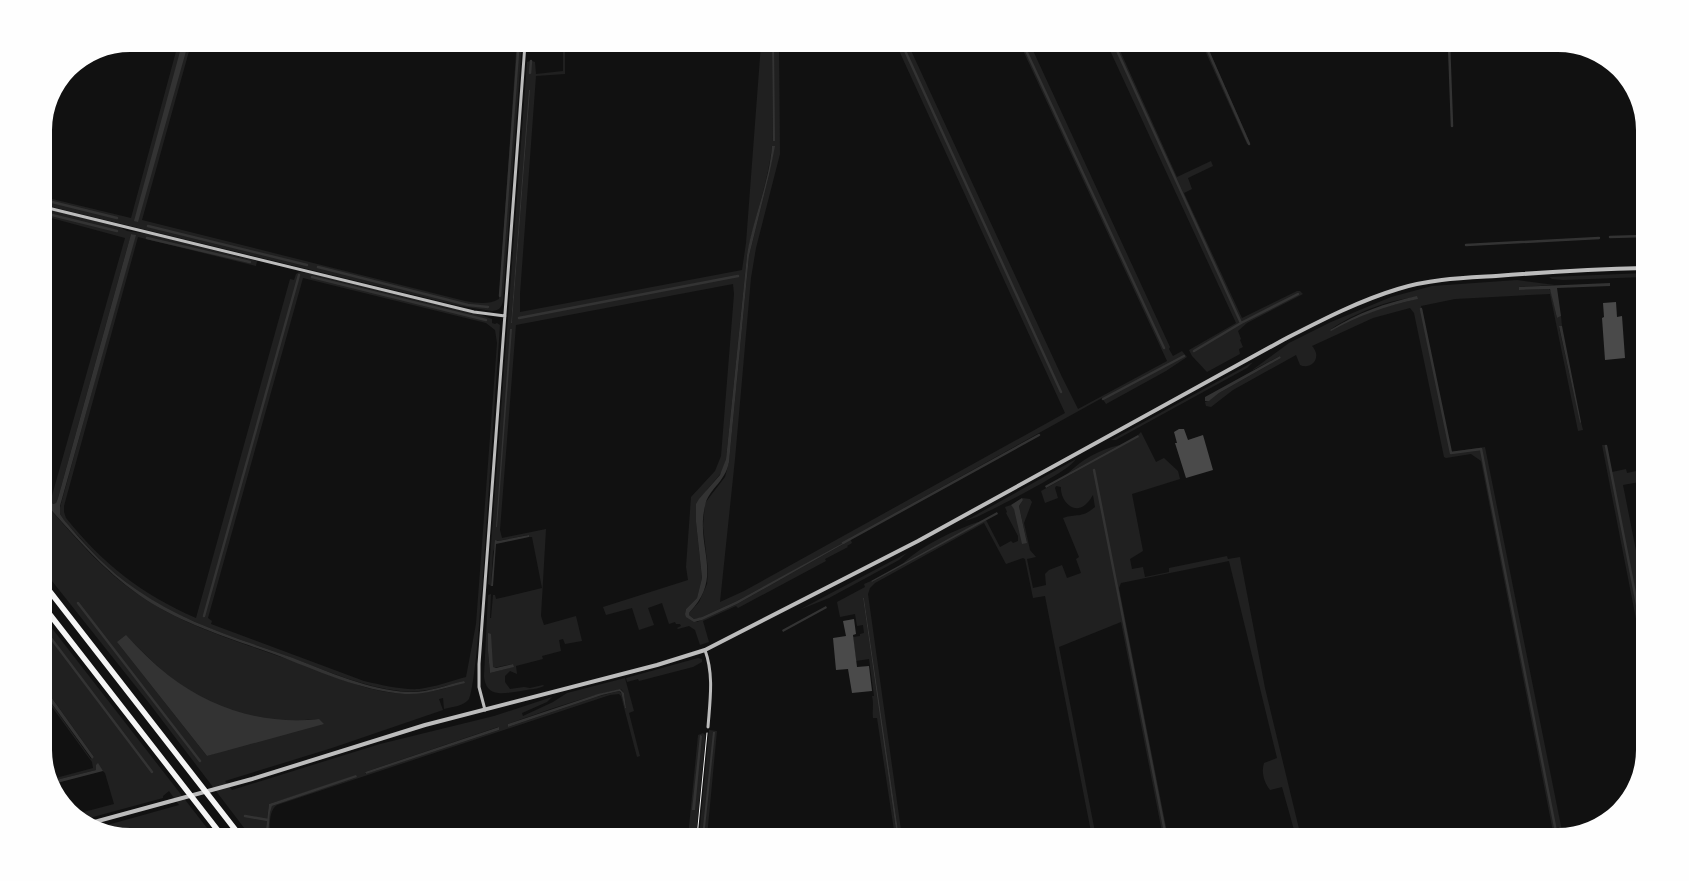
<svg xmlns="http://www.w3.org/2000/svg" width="1689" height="881" font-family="'Playfair Display',serif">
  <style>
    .green { fill: #202020; fill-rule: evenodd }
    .water { fill: #333 }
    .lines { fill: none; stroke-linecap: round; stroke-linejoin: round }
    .stream { stroke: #333; stroke-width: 2.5 }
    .building { fill: #4a4a4a }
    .path { stroke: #f5f5f5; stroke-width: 1 }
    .minor { stroke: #bcbcbc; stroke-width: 3 }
    .tertiary { stroke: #bcbcbc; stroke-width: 4 }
    .motorway { stroke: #f5f5f5; stroke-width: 5.5 }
  </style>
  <rect width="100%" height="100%" fill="#111"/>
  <path class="green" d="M 178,44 L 191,44 L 142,220 L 465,301 C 477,303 488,305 499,299 L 516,53 L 515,49 L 512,46 L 463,44 L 522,44 L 503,301 C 501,308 500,310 492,311 L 460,306 L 44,205 L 44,197 L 131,218 Z
    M 530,44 L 578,44 L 565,46 L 565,74 L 536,76 L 520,294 L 520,312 L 742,270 L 746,243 L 761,44 L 772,44 L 773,141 L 774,141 L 774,44 L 779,44 L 780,154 L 756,248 L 751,278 L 735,459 L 720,602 L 744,591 L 1065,413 L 896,44 L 908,44 L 1062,377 L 1078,409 L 1167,361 L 1020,44 L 1030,44 L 1170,347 L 1169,349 L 1173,356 L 1182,351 L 1187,357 L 1166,371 L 1106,404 L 1102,398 L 850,538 L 852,543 L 847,546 L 848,547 L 825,559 L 826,561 L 738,608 L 736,606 L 703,621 L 709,642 L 700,645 L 695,630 L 689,626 L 678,629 L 677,628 L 681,626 L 680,624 L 676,624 L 675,622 L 669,624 L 662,603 L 648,608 L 654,625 L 639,630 L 632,608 L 606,615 L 603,607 L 688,580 L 686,567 L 691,497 L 715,471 L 721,456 L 734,294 L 733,284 L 516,325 L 500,530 L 502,538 L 546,529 L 541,616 L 544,625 L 576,616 L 582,641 L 565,644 L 563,639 L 559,640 L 561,651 L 542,656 L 543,659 L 516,666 L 517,674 L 510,671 L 505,676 L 505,682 L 510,689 L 524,687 L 530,688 L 543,685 L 544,686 C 535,690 529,689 521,691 C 505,693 486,699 484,676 L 488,595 L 491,594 L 490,618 L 491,618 L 493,595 L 495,595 L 496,599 L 542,588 L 532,537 L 529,537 L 528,535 L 498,541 L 497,540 L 493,552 L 491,586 L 488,584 L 527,62 L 530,61 L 530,73 L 532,61 L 535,62 L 536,74 L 563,71 L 563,45 L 543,46 ZM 530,90 L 512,322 L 511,323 L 511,322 ZM 772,146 L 774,146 L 770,171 L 749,256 L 729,462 L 725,477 L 705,503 L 703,526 L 708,570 L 707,584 L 699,602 L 689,613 L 689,615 L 694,619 L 700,618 L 737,601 L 845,543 L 737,604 L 697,622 L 685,614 L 686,609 L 697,598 L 702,578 L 696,522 L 707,490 L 722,472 L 726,459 L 747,255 C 754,218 768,184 772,146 ZM 488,634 L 491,634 L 491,664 L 493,668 L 513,664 L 513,667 L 490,673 L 488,651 Z
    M 1107,44 L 1117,44 L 1177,177 L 1211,161 L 1213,166 L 1188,178 L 1192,189 L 1184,193 L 1242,318 L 1297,291 L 1300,291 L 1303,294 L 1247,323 L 1238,331 L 1241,339 L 1240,340 L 1243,347 L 1239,349 L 1240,354 L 1207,372 L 1192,356 L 1189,350 L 1236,323 Z
    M 1202,44 L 1206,44 L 1250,143 L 1247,144 Z
    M 44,208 L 119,227 L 127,231 L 149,234 L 257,261 L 256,266 L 138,237 L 64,506 L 64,512 L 66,518 C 103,564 141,594 196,618 L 290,279 L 294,280 L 296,274 L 299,272 L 309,273 L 481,315 L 492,319 L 492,323 L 495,324 L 497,323 L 500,325 L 482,590 L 480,601 C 481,613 474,690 469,699 C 464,706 452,707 444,709 L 443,698 L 439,699 L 443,710 L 332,748 L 225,781 L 232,790 L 380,744 L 494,716 L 552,697 L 547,702 L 522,713 L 523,716 L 553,702 L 567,693 L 625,678 L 634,711 L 629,713 L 640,756 L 637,757 L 621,696 L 619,694 L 610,695 L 277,805 C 268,811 270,827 270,837 L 268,837 L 268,835 L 270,810 L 272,806 L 357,776 L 269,804 L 265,837 L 251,837 L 149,703 L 44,571 L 44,502 C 74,536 102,570 139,595 C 183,626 246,644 296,662 C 328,674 360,689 394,693 C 418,695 442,691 464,682 L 464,681 C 443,686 422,694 400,691 C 364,687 329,672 295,659 C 237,638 173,620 123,580 C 107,568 93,553 80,538 C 73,530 62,521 59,511 L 135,235 L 131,234 L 58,498 L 56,503 L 52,504 L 44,495 L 44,491 L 51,499 L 125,238 L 44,216 ZM 303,278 L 486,323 L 495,330 L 497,343 L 476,624 L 466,677 C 451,681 435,687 419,689 C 401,690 382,685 364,681 L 211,624 L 212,621 L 208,618 ZM 126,636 C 139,648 151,661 165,673 C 195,698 238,718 277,720 C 291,721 305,720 319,719 L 207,756 L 118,643 ZM 621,689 L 624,693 L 626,708 L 625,708 L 621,693 L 619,691 L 596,697 L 508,727 L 508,724 C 545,711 583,697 621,689 ZM 498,727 L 499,730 L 365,774 L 365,772 Z
    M 1645,273 L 1645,277 L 1563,280 L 1552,279 L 1549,277 Z
    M 1517,280 L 1555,285 L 1519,287 L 1519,290 L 1549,289 L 1551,291 L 1557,318 L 1561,316 L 1562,326 L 1559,327 L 1580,422 L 1581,422 L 1583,430 L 1578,431 L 1550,294 L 1455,299 L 1421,306 L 1451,452 L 1485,447 L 1563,836 L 1554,837 L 1481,461 L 1471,454 L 1446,458 L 1444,457 L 1414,313 L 1410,308 L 1373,318 L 1312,346 C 1314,348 1315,350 1316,353 C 1318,363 1308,369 1300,365 L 1296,355 L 1233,390 L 1211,407 L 1206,406 L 1205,402 L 1210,400 L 1219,393 L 1281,358 L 1280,356 L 1251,371 L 1289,343 L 1331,322 L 1391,297 L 1432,286 ZM 1417,297 L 1417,299 L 1377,309 L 1330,330 C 1354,313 1387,300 1417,297 Z
    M 1253,362 L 1247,368 L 1123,436 L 1116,440 L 1111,440 Z
    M 1141,432 L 1156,462 L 1164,458 L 1178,471 L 1180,479 L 1132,494 L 1143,551 L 1130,559 L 1132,569 L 1143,567 L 1145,577 L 1169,572 L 1169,568 L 1227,556 L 1228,559 L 1240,557 L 1265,688 L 1301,837 L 1296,837 L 1282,787 L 1270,790 C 1264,782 1261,772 1264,763 L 1277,758 L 1229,561 L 1121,583 L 1119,588 L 1168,837 L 1163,837 L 1121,622 L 1059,647 L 1096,837 L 1092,837 L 1045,596 L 1033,598 L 1025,559 L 1023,558 L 1006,564 L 984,523 L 875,583 L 870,588 L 868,594 L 902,837 L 899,837 L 864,598 L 863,598 L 897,837 L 895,837 L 877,718 L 873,718 C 872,711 874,704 872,696 L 874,696 L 869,659 L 856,661 L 853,637 L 860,636 L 860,634 L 864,633 L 863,625 L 857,626 L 855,614 L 840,617 L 837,602 L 865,587 L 864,584 L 871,581 L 872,582 L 986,520 L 1000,547 L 1011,541 L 1013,543 L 1018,541 L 1018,536 L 1006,513 L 1007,512 L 1005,507 L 1011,505 L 1014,508 L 1027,543 L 1019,506 L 1023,500 L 1022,498 L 1030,499 L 1032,502 L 1024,523 L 1030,550 L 1036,557 L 1027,559 L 1033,588 L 1046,585 L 1045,574 L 1049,570 L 1062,565 L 1067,578 L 1081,573 L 1076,559 L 1079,557 L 1063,518 C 1077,513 1081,519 1095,507 L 1093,495 C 1091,498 1090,500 1088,502 C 1076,517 1060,502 1061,487 L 1056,486 L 1055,488 L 1058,498 L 1045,503 L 1041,491 L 1138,437 L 1138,435 Z
    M 1120,445 L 1067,474 C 1083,459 1098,450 1120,445 Z
    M 1602,445 L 1606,445 L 1612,472 L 1626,469 L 1627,473 L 1645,469 L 1645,481 L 1623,485 L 1645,596 L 1645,665 Z
    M 1076,459 C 1069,472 995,508 977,517 L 965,521 Z
    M 981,521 L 902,564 C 924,544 954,530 981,521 Z
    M 907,553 L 899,560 L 829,598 L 799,610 Z
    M 44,618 L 214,837 L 196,837 L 192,833 L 187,831 L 157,837 L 130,837 L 93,829 L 179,805 L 169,791 L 163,796 L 163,798 L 82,820 L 76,814 L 114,804 L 105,773 L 96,765 L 96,770 L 52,781 L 52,779 L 93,768 L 92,762 L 44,696 L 44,693 L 91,759 L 94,757 L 44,687 Z
    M 698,658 L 702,659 L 702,662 L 693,667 L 639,681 L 638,679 L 627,682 L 626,678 Z
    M 709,730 L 717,731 L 707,837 L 699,837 Z
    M 703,733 L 705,735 L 705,740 L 696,837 L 688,837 L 698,735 Z"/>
  <path class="water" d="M 182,44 L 188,44 L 138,222 L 134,221 Z
    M 772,44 L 774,44 L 775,141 L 773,141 Z
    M 529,90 L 530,90 L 512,323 L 511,323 Z
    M 772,146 L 775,146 L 770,171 L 749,256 L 729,462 C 725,483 708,489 705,506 C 695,548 725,576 689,613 L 689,615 L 694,619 L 702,617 L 737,601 L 845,542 L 845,543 L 737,604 L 702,620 L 694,622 L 686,617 L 685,614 L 686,609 L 697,598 L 702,578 L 696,522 L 696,504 L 699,499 L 720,475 L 726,459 L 747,255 C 753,218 769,184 772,146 Z
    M 131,234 L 136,235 L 60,506 L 60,514 L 64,520 C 86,546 108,571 137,590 C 184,623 240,639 293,658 C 330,672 368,690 408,692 C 427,693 446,685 464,681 L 465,683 C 445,688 425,695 405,694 C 361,691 316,670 274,654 C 229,638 179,623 139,595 C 102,569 74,535 44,502 L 44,495 L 53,504 L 56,503 L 58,498 Z
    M 1610,283 L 1610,286 L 1557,288 L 1561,316 L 1557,318 L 1550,289 L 1519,290 L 1519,287 Z
    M 1417,296 L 1418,299 C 1385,306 1360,315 1331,331 L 1330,330 C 1358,313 1385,303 1417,296 Z
    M 1559,326 L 1562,326 L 1581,422 L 1580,423 Z
    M 510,329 L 512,329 L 497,527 L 496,527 Z
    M 1280,356 L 1281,358 L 1219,393 L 1209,401 L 1205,401 L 1205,397 Z
    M 1138,435 L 1139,437 L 1046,488 L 1045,486 Z
    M 1022,498 L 1023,500 L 1019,506 L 1027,543 L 1022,544 L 1014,509 L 1011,505 Z
    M 997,512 L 998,514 L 872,582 L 871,581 Z
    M 529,535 L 529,537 L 496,544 L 493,586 L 491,586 L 495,540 L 498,541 Z
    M 863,598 L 864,598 L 899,837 L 897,837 Z
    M 826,606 L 827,608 L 783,632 L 782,630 Z
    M 488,633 L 491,634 L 493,667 L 496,668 L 513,664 L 514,667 L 490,673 L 488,651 Z
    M 126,635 C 139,649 153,663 168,675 C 212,709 264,725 319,719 L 324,724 L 207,756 L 117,642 Z
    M 44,687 L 94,757 L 92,759 L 44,693 Z
    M 620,689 L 624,693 L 626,708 L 625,708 L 621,692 L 619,691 L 602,695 L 508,727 L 508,724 L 598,694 Z
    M 499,727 L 499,730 L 366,774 L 365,772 Z
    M 713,732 L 715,732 L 704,837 L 702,837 Z
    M 700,735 L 702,736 L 695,810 L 692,810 Z
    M 98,763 L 103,771 L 53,784 L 52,781 L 96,770 L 96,765 Z
    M 356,775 L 357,777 L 272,806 L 270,812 L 268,837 L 265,837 L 269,804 Z
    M 187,831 L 192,833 L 196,837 L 192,837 L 187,834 L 170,837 L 157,837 Z"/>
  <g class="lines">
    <path class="stream" d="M 902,44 L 1061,392
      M 1023,44 L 1164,348
      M 1114,44 L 1241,323
      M 1205,44 L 1249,144
      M 1449,44 L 1452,126
      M 530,73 L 531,61
      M 44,200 L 117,218
      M 44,213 L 117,231
      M 148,226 L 307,265
      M 1610,237 L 1645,236
      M 147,238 L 250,262
      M 1466,245 L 1599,238
      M 318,267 L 468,305 L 488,307
      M 312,277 L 486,320
      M 500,296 L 518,52
      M 1421,309 L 1451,453 L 1481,449 L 1557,837
      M 519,318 L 738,276
      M 1194,351 L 1241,323 L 1298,294
      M 1103,399 L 1184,356
      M 1606,446 L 1645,645
      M 1094,470 L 1166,837
      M 843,543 L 1039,435
      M 78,603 L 200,761
      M 204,616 L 299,275
      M 44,629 L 152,772
      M 245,816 L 268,820"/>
  </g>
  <path class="building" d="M 1616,302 L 1617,317 L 1622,316 L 1625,358 L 1605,360 L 1602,318 L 1604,317 L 1603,303 Z
    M 1179,429 L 1184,429 L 1188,440 L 1203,435 L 1213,470 L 1186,478 L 1175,443 L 1177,443 L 1174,432 Z
    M 854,619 L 856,634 L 853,635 L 857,667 L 869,666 L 872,691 L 852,693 L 848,669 L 836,670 L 833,638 L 846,636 L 843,621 Z"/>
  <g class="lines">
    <path class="path" d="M 697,837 L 707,733"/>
    <path class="minor" d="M 44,207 L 474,312 L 505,316
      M 705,650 C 714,675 710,700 708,727
      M 485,710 L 479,687 L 479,664 L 525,44"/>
    <path class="tertiary" d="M 87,824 L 252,779 L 425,725 L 657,665 L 705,650 L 918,541 L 1283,340 C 1320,321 1358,301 1398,289 C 1430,279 1463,278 1496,276 C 1546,272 1595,269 1645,268"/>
    <path class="motorway" d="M 44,584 L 241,837
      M 44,607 L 223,837"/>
  </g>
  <path d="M0 0H1689V881H0ZM130 52H1558A78 78 0 0 1 1636 130V750A78 78 0 0 1 1558 828H130A78 78 0 0 1 52 750V130A78 78 0 0 1 130 52Z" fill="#fefefe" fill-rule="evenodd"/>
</svg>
